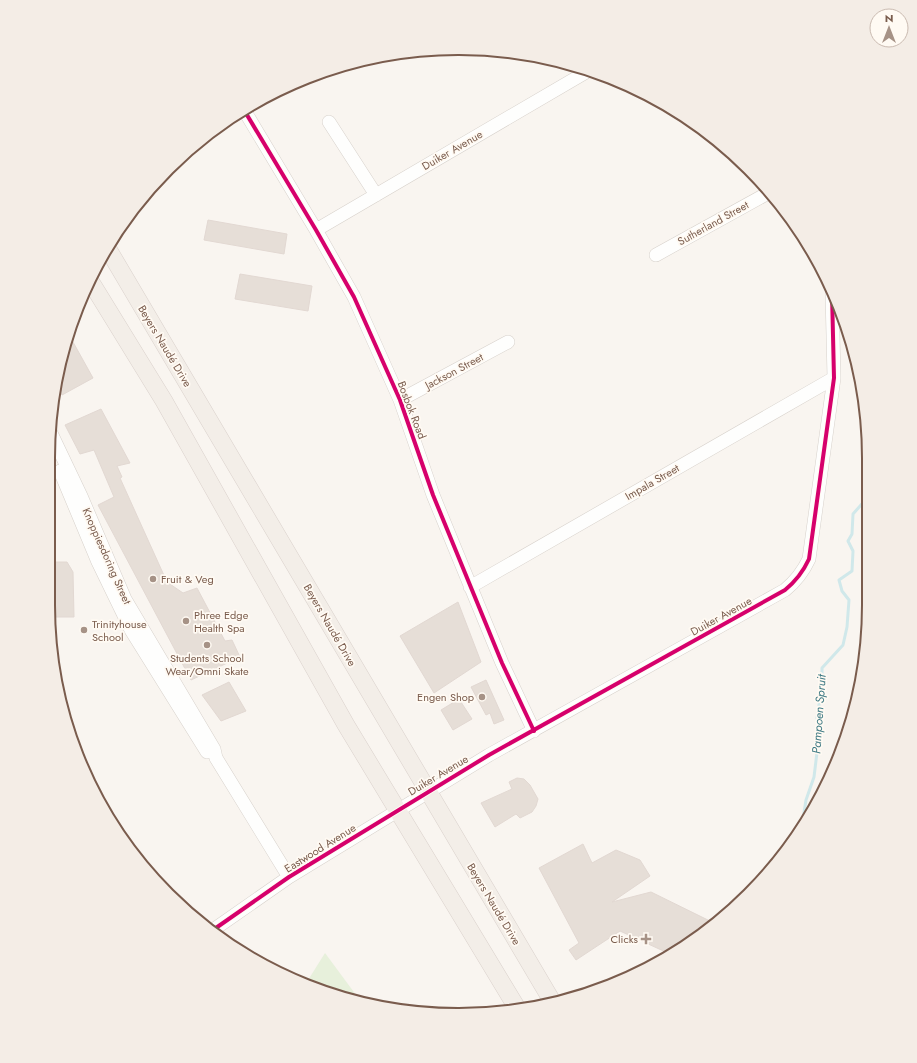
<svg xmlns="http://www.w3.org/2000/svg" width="917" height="1063" font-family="Jost,sans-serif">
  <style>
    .green { fill: #e7f0db }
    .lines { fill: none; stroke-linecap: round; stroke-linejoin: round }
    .stream { stroke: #d0e8ea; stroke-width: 3 }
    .building { fill: #e6ded7; stroke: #e2d8d2 }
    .minor-casing { stroke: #d7d1cb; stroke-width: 14 }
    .major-casing { stroke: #dad1cc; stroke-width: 18 }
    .minor { stroke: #fefefd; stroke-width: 13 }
    .major { stroke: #f3eee8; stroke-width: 17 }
    .cycleway-casing { stroke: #fffaf3; stroke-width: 6 }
    .cycleway { stroke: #d6006c; stroke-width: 4 }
    .poi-dot { fill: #a69286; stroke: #fffaf3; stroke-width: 1.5 }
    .labels { text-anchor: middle; stroke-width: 3.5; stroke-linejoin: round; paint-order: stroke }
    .street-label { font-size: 11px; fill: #7a5c4d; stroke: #fffaf3 }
    .poi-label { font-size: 11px; fill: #7a5c4d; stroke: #fffaf3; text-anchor: start }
    .water-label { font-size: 12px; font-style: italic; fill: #437c86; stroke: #fffaf3 }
    .rim { fill: none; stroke: #7a5c4d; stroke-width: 2 }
  </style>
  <rect width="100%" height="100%" fill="#f9f5f0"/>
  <path class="green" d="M 325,953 L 359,999 L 305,985 Z"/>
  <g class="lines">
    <path class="stream" d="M 797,835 L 802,825 L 806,800 L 814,777 L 819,736 L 817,718 L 822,686 L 822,668 L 843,645 L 847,627 L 849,600 L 842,591 L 839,580 L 852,571 L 853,551 L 848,541 L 852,534 L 853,514 L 868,497"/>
  </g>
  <path class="building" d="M 208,220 L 287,234 L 284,254 L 204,240 Z
    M 240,274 L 312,286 L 308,311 L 235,299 Z
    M 68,333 L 93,378 L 62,395 L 56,385 Z
    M 101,409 L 130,463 L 117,466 L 122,477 L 120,478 L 167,582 L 183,593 L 197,588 L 225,641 L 232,640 L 240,657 L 191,680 L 98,505 L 114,497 L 94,450 L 80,454 L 65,425 Z
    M 49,562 L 67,562 L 73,572 L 74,617 L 50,617 L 48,604 Z
    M 458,602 L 481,662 L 434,693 L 400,636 Z
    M 486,680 L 504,720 L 494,724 L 490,713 L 486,715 L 471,687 Z
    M 229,682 L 246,711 L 221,721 L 202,695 Z
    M 459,699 L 472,719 L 453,730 L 441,710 Z
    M 517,778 L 524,779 L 530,785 L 538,799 L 536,806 L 532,812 L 520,818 L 516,814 L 495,827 L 481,803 L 512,789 L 509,782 Z
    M 583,844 L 592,863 L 616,850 L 640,860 L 650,876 L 612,902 L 651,892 L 714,923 L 686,946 L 670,954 L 620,931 L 576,960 L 569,950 L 579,943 L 539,868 Z"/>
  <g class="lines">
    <defs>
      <path id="minor" d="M 244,110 L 316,230 L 354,297 L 400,400 L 433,495 L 502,663 L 534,731
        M 329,122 L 376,195
        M 316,230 L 588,71
        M 656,255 L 770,192
        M 400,400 L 508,342
        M 51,433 L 81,496 L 125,599 L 214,749 L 216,758 L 289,877
        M 60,471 L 98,562 L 131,630 L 207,752
        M 470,587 L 834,378
        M 213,930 L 289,877 L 489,755 L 785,590 C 796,581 803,572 809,559 L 834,378 L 832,293"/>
      <path id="major" d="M 108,249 L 552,1001
        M 89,279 L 164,401 L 346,725 L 517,1008"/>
    </defs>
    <use href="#minor" class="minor-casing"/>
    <use href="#major" class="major-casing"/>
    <use href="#minor" class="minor"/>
    <use href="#major" class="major"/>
    <defs>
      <path id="cycleway" d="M 244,110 L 316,230 L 354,297 L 400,400 L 433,495 L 502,663 L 534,731
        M 213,930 L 289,877 L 489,755 L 785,590 C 796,581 803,572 809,559 L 834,378 L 832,293"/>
    </defs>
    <use href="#cycleway" class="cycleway-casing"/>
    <use href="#cycleway" class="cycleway"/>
  </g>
  <g class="poi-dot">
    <circle cx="153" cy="579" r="4"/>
    <circle cx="186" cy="621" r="4"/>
    <circle cx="84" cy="630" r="4"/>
    <circle cx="207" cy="645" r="4"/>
    <circle cx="482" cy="697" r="4"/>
    <path d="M644 933h4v4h4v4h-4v4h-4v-4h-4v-4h4z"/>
  </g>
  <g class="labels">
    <g class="street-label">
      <text transform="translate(452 150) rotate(-30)" y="4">Duiker Avenue</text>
      <text transform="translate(713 223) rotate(-29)" y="4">Sutherland Street</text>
      <text transform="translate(165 346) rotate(59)" y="4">Beyers Naudé Drive</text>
      <text transform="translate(454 371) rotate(-28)" y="4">Jackson Street</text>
      <text transform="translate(412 410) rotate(69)" y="4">Bosbok Road</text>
      <text transform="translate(652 482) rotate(-30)" y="4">Impala Street</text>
      <text transform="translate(107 556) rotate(66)" y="4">Knoppiesdoring Street</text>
      <text transform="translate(721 616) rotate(-29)" y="4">Duiker Avenue</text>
      <text transform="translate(330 625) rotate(60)" y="4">Beyers Naudé Drive</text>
      <text transform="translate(438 775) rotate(-31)" y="4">Duiker Avenue</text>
      <text transform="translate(320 848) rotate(-32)" y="4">Eastwood Avenue</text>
      <text transform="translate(494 904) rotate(59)" y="4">Beyers Naudé Drive</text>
    </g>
    <g class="poi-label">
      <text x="161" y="583">Fruit &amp; Veg</text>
      <text x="194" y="619">Phree Edge<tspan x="194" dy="13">Health Spa</tspan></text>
      <text x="92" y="628">Trinityhouse<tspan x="92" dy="13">School</tspan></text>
      <text x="207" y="662" text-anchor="middle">Students School<tspan x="207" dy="13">Wear/Omni Skate</tspan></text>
      <text x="474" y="701" text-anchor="end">Engen Shop</text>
      <text x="638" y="943" text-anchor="end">Clicks</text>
    </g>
    <g class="water-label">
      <text transform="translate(819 714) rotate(-86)" y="4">Pampoen Spruit</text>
    </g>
  </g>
  <path d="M0 0H917V1063H0ZM458 55H459A403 403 0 0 1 862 458V605A403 403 0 0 1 459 1008H458A403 403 0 0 1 55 605V458A403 403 0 0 1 458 55Z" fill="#f4ede6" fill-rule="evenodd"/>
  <path class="rim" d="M458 55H459A403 403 0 0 1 862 458V605A403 403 0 0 1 459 1008H458A403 403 0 0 1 55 605V458A403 403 0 0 1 458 55Z"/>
  <g transform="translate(889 28)"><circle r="19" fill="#fffaf3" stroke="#cabbb1"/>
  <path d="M0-3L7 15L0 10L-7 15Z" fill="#a69286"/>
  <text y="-6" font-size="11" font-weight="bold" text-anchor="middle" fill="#7a5c4d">N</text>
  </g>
</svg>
